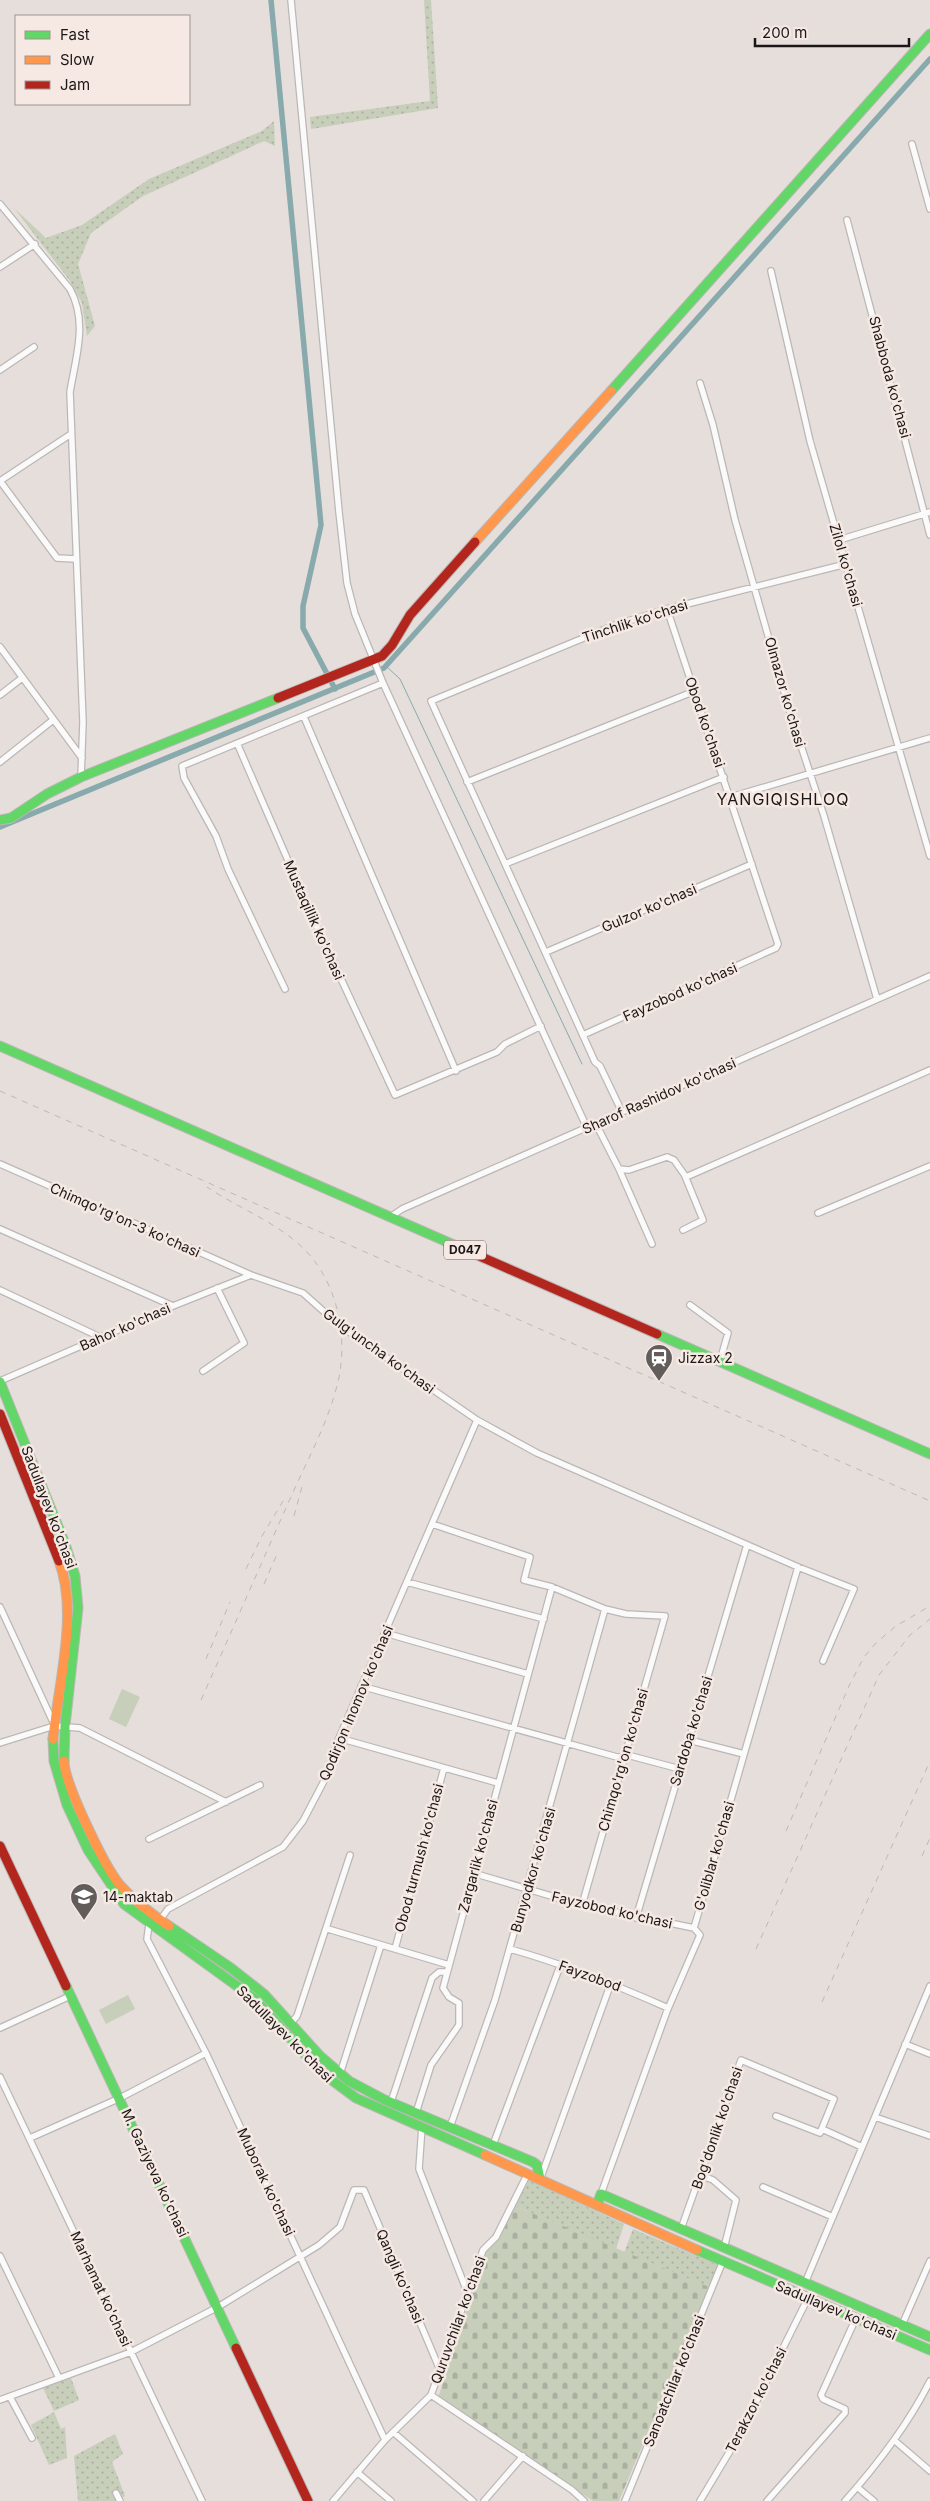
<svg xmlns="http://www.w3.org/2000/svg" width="930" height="2501" font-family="Inter,sans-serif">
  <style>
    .green { fill: url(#green-dots) }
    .cemetery { fill: url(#cemetery-stones) }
    .pitch { fill: #c7ceba }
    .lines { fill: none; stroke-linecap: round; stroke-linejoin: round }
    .stream { stroke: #89aaac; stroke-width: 1 }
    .canal { stroke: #89aaac; stroke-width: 5.5 }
    .street-casing { stroke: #bcb7b5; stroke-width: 8 }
    .fast-casing { stroke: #bcb7b5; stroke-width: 11 }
    .slow-casing { stroke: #bcb7b5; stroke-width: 11 }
    .jam-casing { stroke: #bcb7b5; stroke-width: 11 }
    .street { stroke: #fbfafa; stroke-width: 5.5 }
    .fast { stroke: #63d668; stroke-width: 9 }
    .slow { stroke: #ff974d; stroke-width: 9 }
    .jam { stroke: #b3261e; stroke-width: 9 }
    .rail { stroke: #bbb9b9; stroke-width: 1; stroke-dasharray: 6 6; stroke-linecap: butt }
    .labels { text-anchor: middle; stroke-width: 5; stroke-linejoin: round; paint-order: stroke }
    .shield { fill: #f6e9e4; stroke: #5d5654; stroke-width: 1 }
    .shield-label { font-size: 12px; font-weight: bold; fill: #1c1716 }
    .street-label { font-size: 14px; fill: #1c1716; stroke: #f6e9e4 }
    .poi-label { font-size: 14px; fill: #1c1716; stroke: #f6e9e4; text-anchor: start }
    .quarter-label { font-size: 16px; letter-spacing: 1px; fill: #1c1716; stroke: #f6e9e4 }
  </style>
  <defs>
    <pattern id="green-dots" width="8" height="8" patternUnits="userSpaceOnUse" patternTransform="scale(1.25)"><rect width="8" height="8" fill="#c7ceba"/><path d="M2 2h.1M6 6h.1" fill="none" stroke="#aab09f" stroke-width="1.8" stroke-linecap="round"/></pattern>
    <pattern id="cemetery-stones" width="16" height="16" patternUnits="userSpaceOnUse" patternTransform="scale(1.25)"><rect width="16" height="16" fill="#c7ceba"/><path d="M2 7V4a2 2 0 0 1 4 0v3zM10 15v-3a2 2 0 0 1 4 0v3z" fill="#aab09f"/></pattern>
  </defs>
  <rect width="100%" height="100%" fill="#e5dedb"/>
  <path class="green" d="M 424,0 L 431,0 L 438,108 L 311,129 L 310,117 L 430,101 Z
    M 274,121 L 275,146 L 264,141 L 143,196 L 91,233 L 78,264 L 95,326 L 87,336 L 82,303 L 70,281 L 14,208 L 46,238 L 82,225 L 149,179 L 262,131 Z
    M 529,2180 L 624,2224 L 616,2249 L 515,2206 Z
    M 633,2229 L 718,2265 L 709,2287 L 624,2253 Z
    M 71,2378 L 79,2400 L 54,2411 L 43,2388 Z
    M 54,2412 L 61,2429 L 65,2427 L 67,2458 L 49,2465 L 31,2425 Z
    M 115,2434 L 123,2454 L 112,2462 L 125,2496 L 116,2501 L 78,2501 L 74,2456 Z"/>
  <path class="cemetery" d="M 515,2206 L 709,2287 L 619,2501 L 593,2501 L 438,2398 L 486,2249 L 499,2237 Z"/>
  <path class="pitch" d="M 122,1689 L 140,1697 L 126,1727 L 109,1719 Z
    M 128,1995 L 135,2009 L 106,2024 L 99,2010 Z"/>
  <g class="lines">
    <path class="stream" d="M 386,666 L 400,679 L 582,1064"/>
    <path class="canal" d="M 271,0 L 321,525 L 303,606 L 303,628 L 335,689
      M 0,827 L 384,668 L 930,59"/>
    <defs>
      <path id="street" d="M 291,0 L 339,512 L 347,583 L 355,614 L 383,683 L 587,1128
        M 912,144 L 930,209
        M 0,204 L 70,289 C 88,322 76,356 70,392 L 83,722 L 81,777
        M 847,220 L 930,535
        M 0,267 L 35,244
        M 771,271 L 810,441 L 930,856
        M 0,370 L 34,347
        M 700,383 L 713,425 L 735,520 L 789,709 L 824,816 L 877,999
        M 0,481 L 57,558 L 76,559
        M 0,481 L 71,434
        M 839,540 L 930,512
        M 0,647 L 82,758
        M 0,695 L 22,678
        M 304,717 L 456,1071
        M 237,743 L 316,925 L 395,1095 L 497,1052 L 505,1044 L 541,1026
        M 0,762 L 53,720
        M 467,782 L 695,691
        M 731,797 L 930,738
        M 505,864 L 724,777
        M 546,952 L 752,864
        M 285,989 L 228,869 L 216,836 L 184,778 L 182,766 L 383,683
        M 583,1035 L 776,948 L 778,944 L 667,609
        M 622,1112 L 600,1066 L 595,1062 L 431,701 L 615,625 L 667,609 L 846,564
        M 596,1124 L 619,1169 L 629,1170 L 667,1157 L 674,1160 L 686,1177 L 930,1070
        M 0,1164 L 251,1275 L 303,1293 L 339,1325 L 477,1420 L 537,1453 L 798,1567 L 854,1589 L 823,1661
        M 619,1169 L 652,1244
        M 818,1213 L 930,1166
        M 389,1218 L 402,1209 L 930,976
        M 0,1229 L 173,1306
        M 683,1230 L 703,1220 L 685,1176
        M 0,1290 L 102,1338
        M 690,1305 L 728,1333 L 720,1361
        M 203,1371 L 244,1343 L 217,1288
        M 0,1381 L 173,1306 L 251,1275
        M 432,1524 L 530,1557 L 524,1580 L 552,1587 L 605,1609 L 626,1614 L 665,1616 L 582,1905
        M 407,1582 L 544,1619
        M 0,1607 L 54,1724
        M 385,1633 L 528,1674
        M 361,1686 L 617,1757 L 631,1756 L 680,1769
        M 339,1738 L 498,1783
        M 689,1740 L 744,1754
        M 0,1743 L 54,1726 L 80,1728 L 226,1802
        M 149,1839 L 260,1785
        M 473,1873 L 582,1905 L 694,1928
        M 636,1918 L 747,1545
        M 160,1920 L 168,1909 L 283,1847 L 303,1821 L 324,1781 L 339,1738 L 477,1420
        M 149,1924 L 147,1939 L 206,2053 L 385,2440
        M 328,1929 L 449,1965
        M 395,1949 L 444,1768
        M 510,1949 C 564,1964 616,1985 668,2008
        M 291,2023 L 297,2016 L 350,1855
        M 0,2028 L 70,1996
        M 905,2044 L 930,2054
        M 340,2074 L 381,1945
        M 0,2077 L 202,2501
        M 391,2102 L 432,1978 L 439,1972 L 447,1972
        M 416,2113 L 431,2065 L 459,2025 L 459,2003 L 449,1997 L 443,1988 L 552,1587
        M 875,2117 L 930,2136
        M 422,2126 L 419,2169 L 468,2294
        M 450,2127 L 495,2000 L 605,1609
        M 822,2129 L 862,2147
        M 30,2138 L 120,2098 L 206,2053
        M 493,2145 L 560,1966
        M 700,2175 L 713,2180 L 736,2200 L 724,2248
        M 541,2177 L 611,1983
        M 763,2187 L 833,2217
        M 601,2194 L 667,2011 L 700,1935 L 694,1928 L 798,1567
        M 681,2229 L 741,2060 L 834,2099 L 820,2133 L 776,2116
        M 0,2256 L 59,2378
        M 805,2283 L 930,1986
        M 902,2325 L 930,2261
        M 431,2395 L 572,2490 L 584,2501
        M 10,2397 L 32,2438
        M 0,2400 L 131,2352 L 218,2307 L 319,2245 L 340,2227 L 354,2190 L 364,2190 L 440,2370
        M 393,2432 L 473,2501
        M 894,2440 L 930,2471
        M 357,2472 L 391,2501
        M 857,2487 L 874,2501
        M 116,2493 L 120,2501
        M 333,2501 L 385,2440 L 431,2395 L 483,2250 L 496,2237 L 528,2173
        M 484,2501 L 523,2456
        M 625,2501 L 723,2261
        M 700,2501 L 739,2436 L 808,2298
        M 767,2501 L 845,2413 L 845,2409 L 823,2399 L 821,2395 L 856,2318
        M 845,2501 C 877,2465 908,2425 930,2381"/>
      <path id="fast" d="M 611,391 L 930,34
        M 0,820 L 11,818 L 47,794 L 81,777 L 278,698
        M 0,1046 L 461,1248
        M 657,1334 L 930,1454
        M 0,1382 L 65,1544 L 75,1576 L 78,1608 L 65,1726 L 64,1761
        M 53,1739 L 54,1761 L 67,1805 L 88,1850 L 124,1904 L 255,1999 L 321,2072 L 356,2098 L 485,2155
        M 169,1926 L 231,1968 L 264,1994 L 320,2056 L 349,2081 L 385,2100 L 533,2162 L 537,2165 L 540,2179
        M 66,1986 L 236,2348
        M 597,2205 L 601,2194 L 930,2337
        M 697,2250 L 930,2350"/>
      <path id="slow" d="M 475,542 L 611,391
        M 53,1739 C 58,1686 79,1612 59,1561
        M 64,1761 C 64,1783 104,1865 119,1884 C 134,1901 150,1913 169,1926
        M 485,2155 L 697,2250"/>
      <path id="jam" d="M 278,698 L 382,656 L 392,645 L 410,615 L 475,542
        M 461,1248 L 657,1334
        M 0,1414 L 59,1561
        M 0,1846 L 66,1986
        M 236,2348 L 308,2501"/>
    </defs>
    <use href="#street" class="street-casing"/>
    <use href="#fast" class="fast-casing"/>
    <use href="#slow" class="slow-casing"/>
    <use href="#jam" class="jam-casing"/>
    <use href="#street" class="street"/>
    <use href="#fast" class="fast"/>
    <use href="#slow" class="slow"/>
    <use href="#jam" class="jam"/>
    <path class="rail" d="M 0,1091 L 930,1501
      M 294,1516 L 303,1483
      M 246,1569 L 262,1536 L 283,1501
      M 264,1584 L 278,1552
      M 206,1659 L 230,1602
      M 201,1700 C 231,1633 260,1566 290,1499 C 307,1460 330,1420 339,1377 C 346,1344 340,1303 323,1274 C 298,1229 247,1214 207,1187
      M 786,1831 L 849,1686 L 864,1657 L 876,1643 L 896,1626 L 930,1606
      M 922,1856 L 930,1838
      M 756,1949 L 879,1675 L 910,1635 L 930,1619
      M 822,2002 L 930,1761"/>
  </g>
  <defs>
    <symbol id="station-pin" viewBox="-11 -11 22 30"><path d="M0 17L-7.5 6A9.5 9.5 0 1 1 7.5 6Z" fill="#625d5b" stroke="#f6e9e4"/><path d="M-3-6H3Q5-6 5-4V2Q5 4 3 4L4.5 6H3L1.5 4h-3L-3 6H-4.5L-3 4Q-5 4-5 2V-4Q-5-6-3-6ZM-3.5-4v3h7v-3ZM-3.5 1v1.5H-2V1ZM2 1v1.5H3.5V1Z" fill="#fff"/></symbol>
    <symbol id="school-pin" viewBox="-11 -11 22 30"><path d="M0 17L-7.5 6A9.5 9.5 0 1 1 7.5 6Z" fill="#625d5b" stroke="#f6e9e4"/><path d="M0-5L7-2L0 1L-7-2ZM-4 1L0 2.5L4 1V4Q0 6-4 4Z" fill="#fff"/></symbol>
  </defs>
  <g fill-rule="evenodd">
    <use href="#station-pin" x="643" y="1342" width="32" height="43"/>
    <use href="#school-pin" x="68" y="1881" width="32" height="43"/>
  </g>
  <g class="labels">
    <rect class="shield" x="444" y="1240.5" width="42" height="19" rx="4"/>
    <g class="shield-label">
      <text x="465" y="1254">D047</text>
    </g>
    <g class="street-label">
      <text transform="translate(890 377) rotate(75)" y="5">Shabboda ko'chasi</text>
      <text transform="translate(846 565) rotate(74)" y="5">Zilol ko'chasi</text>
      <text transform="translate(635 621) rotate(-18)" y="5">Tinchlik ko'chasi</text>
      <text transform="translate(785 692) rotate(74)" y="5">Olmazor ko'chasi</text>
      <text transform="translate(705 722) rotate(71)" y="5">Obod ko'chasi</text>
      <text transform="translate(649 908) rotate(-23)" y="5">Gulzor ko'chasi</text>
      <text transform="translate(314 920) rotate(66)" y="5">Mustaqillik ko'chasi</text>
      <text transform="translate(680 992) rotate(-24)" y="5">Fayzobod ko'chasi</text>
      <text transform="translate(659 1096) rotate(-24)" y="5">Sharof Rashidov ko'chasi</text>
      <text transform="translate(125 1220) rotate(24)" y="5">Chimqo'rg'on-3 ko'chasi</text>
      <text transform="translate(125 1327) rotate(-24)" y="5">Bahor ko'chasi</text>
      <text transform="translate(379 1351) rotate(36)" y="5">Gulg'uncha ko'chasi</text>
      <text transform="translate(49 1507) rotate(69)" y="5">Sadullayev ko'chasi</text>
      <text transform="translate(356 1703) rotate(-67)" y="5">Qodirjon Inomov ko'chasi</text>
      <text transform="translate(691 1731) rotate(-73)" y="5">Sardoba ko'chasi</text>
      <text transform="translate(623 1760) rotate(-74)" y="5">Chimqo'rg'on ko'chasi</text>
      <text transform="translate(478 1856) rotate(-75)" y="5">Zargarlik ko'chasi</text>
      <text transform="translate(714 1856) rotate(-74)" y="5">G'oliblar ko'chasi</text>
      <text transform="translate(419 1858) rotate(-75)" y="5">Obod turmush ko'chasi</text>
      <text transform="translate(533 1870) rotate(-74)" y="5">Bunyodkor ko'chasi</text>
      <text transform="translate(612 1910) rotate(13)" y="5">Fayzobod ko'chasi</text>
      <text transform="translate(590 1976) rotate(20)" y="5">Fayzobod</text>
      <text transform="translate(285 2034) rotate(45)" y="5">Sadullayev ko'chasi</text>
      <text transform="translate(717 2128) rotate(-71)" y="5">Bog'donlik ko'chasi</text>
      <text transform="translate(155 2173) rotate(65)" y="5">M. Gaziyeva ko'chasi</text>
      <text transform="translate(266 2182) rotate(65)" y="5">Muborak ko'chasi</text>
      <text transform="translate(400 2276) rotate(67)" y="5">Qangli ko'chasi</text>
      <text transform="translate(101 2289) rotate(65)" y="5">Marhamat ko'chasi</text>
      <text transform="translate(836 2310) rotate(23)" y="5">Sadullayev ko'chasi</text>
      <text transform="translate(458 2320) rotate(-70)" y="5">Quruvchilar ko'chasi</text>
      <text transform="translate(674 2381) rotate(-68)" y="5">Sanoatchilar ko'chasi</text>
      <text transform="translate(756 2400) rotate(-63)" y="5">Terakzor ko'chasi</text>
    </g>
    <g class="poi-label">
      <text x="678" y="1363">Jizzax 2</text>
      <text x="103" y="1902">14-maktab</text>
    </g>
    <g class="quarter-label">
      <text x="783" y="805">YANGIQISHLOQ</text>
    </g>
  </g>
  <rect x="15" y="15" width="175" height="90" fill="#f6e9e4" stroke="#9f9592"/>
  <rect x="25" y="31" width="25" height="8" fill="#63d668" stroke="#9f9592"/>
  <text x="60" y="40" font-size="15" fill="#1c1716">Fast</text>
  <rect x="25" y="56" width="25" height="8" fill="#ff974d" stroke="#9f9592"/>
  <text x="60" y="65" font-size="15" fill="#1c1716">Slow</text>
  <rect x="25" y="81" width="25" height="8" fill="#b3261e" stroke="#9f9592"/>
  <text x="60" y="90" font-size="15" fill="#1c1716">Jam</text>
  <path d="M755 38v8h154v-8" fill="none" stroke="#1c1716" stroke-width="2.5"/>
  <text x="762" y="38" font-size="15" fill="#1c1716" stroke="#f6e9e4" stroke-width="4" paint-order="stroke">200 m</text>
</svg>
